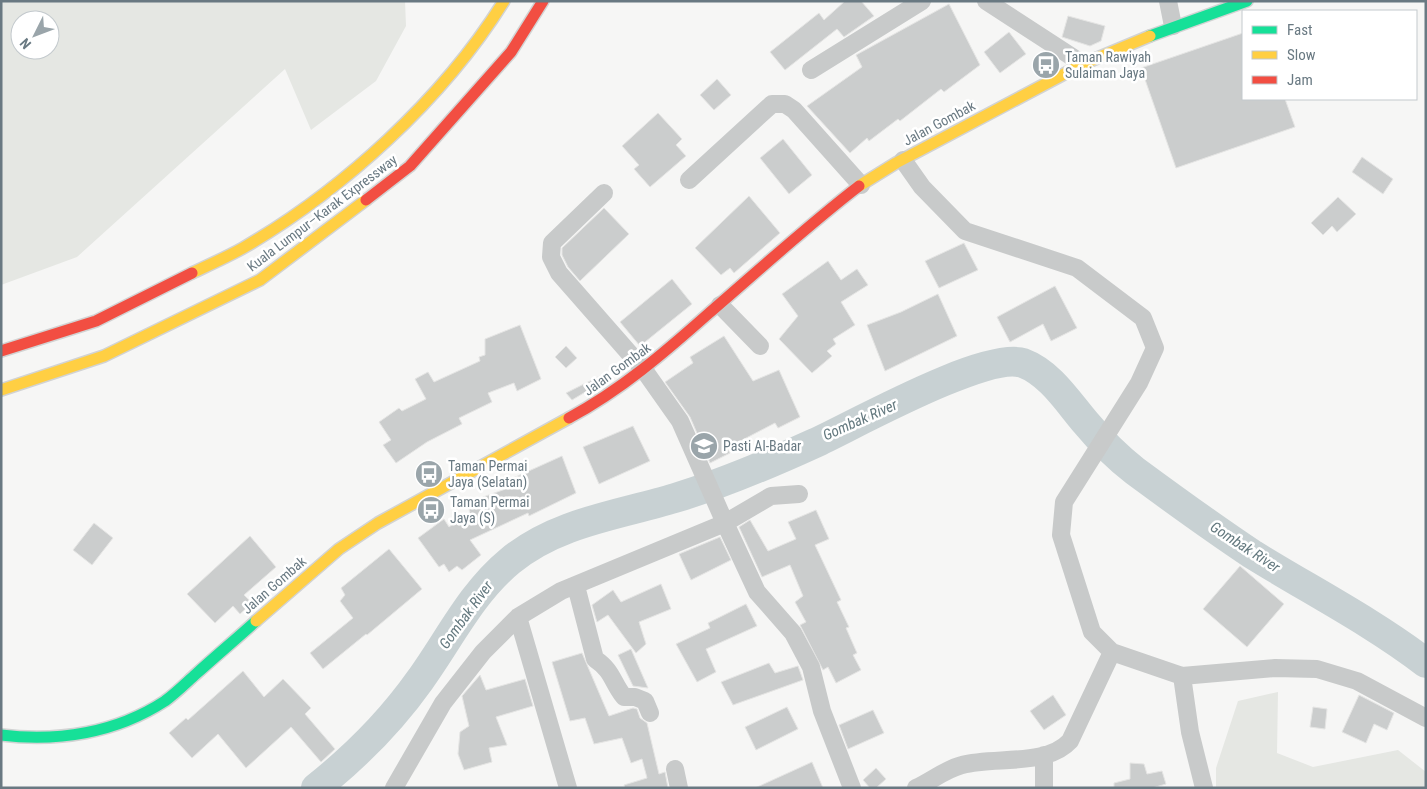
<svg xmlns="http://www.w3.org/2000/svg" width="1427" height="789" font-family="'Roboto Condensed',sans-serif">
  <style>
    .green { fill: #e5e7e3; fill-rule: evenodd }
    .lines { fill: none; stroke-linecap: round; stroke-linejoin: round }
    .river { stroke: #c8d1d3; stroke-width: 30 }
    .building { fill: #cbcdcd; stroke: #e5e5e4 }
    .fast-casing { stroke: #d2d3d3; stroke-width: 14 }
    .slow-casing { stroke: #d2d3d3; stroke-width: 14 }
    .jam-casing { stroke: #d2d3d3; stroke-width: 14 }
    .street { stroke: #c8caca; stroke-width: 18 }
    .fast { stroke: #16e098; stroke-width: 11 }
    .slow { stroke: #ffcf43; stroke-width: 11 }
    .jam { stroke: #f24e42; stroke-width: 11 }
    .labels { text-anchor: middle; stroke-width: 5; stroke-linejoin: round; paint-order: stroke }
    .poi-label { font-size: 14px; fill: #697982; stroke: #fff; text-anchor: start }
    .street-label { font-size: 14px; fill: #697982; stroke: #fff }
    .water-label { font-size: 15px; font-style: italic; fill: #64797f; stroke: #fff }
  </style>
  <rect width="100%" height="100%" fill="#f6f6f5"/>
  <path class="green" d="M 1,1 L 405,1 L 406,26 L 376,81 L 311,130 L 285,69 L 77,257 L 1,285 ZM 20,20 L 50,20 L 50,50 L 20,50 Z
    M 1278,692 L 1277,753 L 1313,767 L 1398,750 L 1426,772 L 1426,788 L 1216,788 L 1216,768 L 1238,701 Z"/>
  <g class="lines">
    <path class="river" d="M 316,788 C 355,757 391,721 420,680 C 449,640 471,593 510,561 C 557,522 619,515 675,498 C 722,484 769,464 815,443 C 854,425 986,351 1023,363 C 1050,373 1068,402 1086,423 C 1101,441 1117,457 1135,471 C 1173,499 1213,528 1252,554 C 1310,590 1371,621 1426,663"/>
  </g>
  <path class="building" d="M 845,1 L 861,1 L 874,16 L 844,37 L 837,29 L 785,70 L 770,52 L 819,13 L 824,20 Z
    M 949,4 L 980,65 L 944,92 L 941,89 L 900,121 L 898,119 L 869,141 L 867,138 L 850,153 L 807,106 L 862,67 L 856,55 Z
    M 1068,16 L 1105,26 L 1101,41 L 1090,46 L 1062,37 Z
    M 1009,32 L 1026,54 L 1000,73 L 984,52 Z
    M 1243,33 L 1243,99 L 1285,99 L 1295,127 L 1176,168 L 1141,68 Z
    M 717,79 L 731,95 L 714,110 L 700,95 Z
    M 658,113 L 682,139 L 676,145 L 686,156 L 650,187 L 634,169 L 639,165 L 622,146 Z
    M 783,139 L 812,175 L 789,194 L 760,158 Z
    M 1362,157 L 1393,179 L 1383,194 L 1352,172 Z
    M 749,196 L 780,233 L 734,273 L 730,268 L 721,275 L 695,248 Z
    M 1338,197 L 1356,214 L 1337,232 L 1332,226 L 1323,235 L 1311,223 Z
    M 604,208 L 629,234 L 580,281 L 568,267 L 562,255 L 562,248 Z
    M 964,243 L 978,270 L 939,288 L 925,261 Z
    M 828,261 L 841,280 L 857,269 L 868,285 L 841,302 L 855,325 L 833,339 L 836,344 L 827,351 L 832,356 L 812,373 L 779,339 L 798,316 L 782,294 Z
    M 672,279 L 692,304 L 640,346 L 620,322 Z
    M 1055,286 L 1077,328 L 1051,341 L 1043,324 L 1010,342 L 997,317 Z
    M 938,294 L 957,336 L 885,371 L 867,325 L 901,312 Z
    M 520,325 L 541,379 L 517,391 L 514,383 L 488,393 L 492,402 L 459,418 L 462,424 L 427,442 L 396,463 L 383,445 L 391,440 L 379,422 L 399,408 L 402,411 L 426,399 L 415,379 L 428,372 L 434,382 L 480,361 L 479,357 L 485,355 L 485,339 Z
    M 724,336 L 753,381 L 779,370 L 800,417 L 778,428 L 775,423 L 727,448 L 730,453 L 710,463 L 690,417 L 665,382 L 693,363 L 690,357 Z
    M 566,346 L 577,358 L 566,368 L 555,357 Z
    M 604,374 L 607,379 L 572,400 L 566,393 Z
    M 633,426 L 650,461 L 599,484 L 583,447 Z
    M 562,456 L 576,493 L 529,516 L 528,513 L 470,540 L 481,555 L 462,570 L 457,566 L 449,572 L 444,564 L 439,567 L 418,538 L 444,519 L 449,527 L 470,512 L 466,503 L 514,486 L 511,479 Z
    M 816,510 L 829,539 L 815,545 L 841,600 L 837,602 L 849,627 L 846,628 L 857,653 L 853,655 L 861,670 L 836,683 L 828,667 L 823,670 L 800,625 L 806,622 L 795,602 L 803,596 L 790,565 L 762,577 L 739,527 L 750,520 L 768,551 L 796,539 L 788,522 Z
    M 94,523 L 113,538 L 92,565 L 73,550 Z
    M 250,536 L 276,567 L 244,595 L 252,603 L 240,614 L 233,606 L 215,623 L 187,594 Z
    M 720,537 L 731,560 L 691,580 L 679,554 Z
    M 389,549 L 422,589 L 367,635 L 366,634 L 323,669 L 310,653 L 353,618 L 340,601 L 345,595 L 341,588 Z
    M 1240,566 L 1284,604 L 1247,647 L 1203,609 Z
    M 661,584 L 671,609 L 639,622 L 646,644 L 636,653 L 608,615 L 597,622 L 596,619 L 592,605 L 613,590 L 621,602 Z
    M 746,604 L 757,626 L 706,649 L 716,672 L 697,682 L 676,644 L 710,628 L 708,623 Z
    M 631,649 L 648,688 L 633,686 L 618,655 Z
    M 582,653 L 609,716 L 633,708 L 637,709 L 640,718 L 647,723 L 659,774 L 665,772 L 668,788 L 625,788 L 624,785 L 647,778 L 642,759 L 631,763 L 622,738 L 594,744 L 585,718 L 570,721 L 552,662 Z
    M 769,663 L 775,673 L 798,666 L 803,680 L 733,705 L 721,682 Z
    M 243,671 L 264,697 L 283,679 L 311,708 L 305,714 L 335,749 L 321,762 L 291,727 L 246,768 L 218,734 L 192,758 L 169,733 L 186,718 L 188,720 Z
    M 480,675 L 486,690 L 525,679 L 533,706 L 496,717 L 507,745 L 489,748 L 492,762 L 464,770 L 458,754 L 460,732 L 469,726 L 462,696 Z
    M 1053,695 L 1066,715 L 1044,730 L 1030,711 Z
    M 1359,695 L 1394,713 L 1387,730 L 1374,724 L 1366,743 L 1342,732 Z
    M 787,707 L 798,729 L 756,750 L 745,727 Z
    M 1313,707 L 1327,709 L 1325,729 L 1310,727 Z
    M 873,710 L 884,733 L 848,749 L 839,725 Z
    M 812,762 L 823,788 L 755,788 Z
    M 1130,763 L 1144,764 L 1147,774 L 1162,771 L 1166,784 L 1152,788 L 1114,788 L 1114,783 L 1130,779 Z
    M 876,768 L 886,779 L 876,788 L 870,788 L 863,780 Z"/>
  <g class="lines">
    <defs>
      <path id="fast" d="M 1150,36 L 1247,1
        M 1,735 C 58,742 116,733 165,701 C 176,693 186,683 196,674 C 216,656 236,639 256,621"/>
      <path id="slow" d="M 859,186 L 896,163 L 1083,64 L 1150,36
        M 192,273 C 209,265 227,257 243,248 C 343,190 443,99 504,1
        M 1,390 L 104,356 L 260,280 L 366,200
        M 256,621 L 339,549 L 378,523 L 569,418"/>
      <path id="jam" d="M 366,200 L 410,166 L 511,52 L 543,1
        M 1,351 L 96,321 L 192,273
        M 569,418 C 621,390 664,353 708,314 C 758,271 807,226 859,186"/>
    </defs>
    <use href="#fast" class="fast-casing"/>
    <use href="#slow" class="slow-casing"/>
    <use href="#jam" class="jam-casing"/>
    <path class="street" d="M 986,1 L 1083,64
      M 1168,1 L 1173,26
      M 811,70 L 922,1
      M 903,160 L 922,187 L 965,231 L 1077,268 L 1143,318 L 1155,348 L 1139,383 L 1064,502 L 1061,535 L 1092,632 L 1112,652 L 1182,676 L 1275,668 L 1317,669 L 1357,681 L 1426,718
      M 689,180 L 772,104 L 785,104 L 794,110 L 861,185
      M 604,193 L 552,243 L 551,257 L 559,273 L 644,370 L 680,421 L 725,523 L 757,592 L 793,633 L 811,667 L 822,711 L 852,788
      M 720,305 L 760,346
      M 576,586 L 595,659 C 613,671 612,682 624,697 L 635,697 L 645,701 L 650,713
      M 518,617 L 568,788
      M 1182,676 L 1190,732 L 1204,788
      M 675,769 L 679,788
      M 394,788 L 443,703 L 483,652 L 518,617 L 561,591 L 725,523 L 771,496 L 799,494
      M 916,788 C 931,781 946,769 962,765 C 994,756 1046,767 1070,741 L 1112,652
      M 1044,788 L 1044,755"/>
    <use href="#fast" class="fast"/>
    <use href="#slow" class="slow"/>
    <use href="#jam" class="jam"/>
  </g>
  <defs>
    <symbol id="bus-disc" viewBox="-11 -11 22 22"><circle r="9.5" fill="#9aa5aa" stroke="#fff"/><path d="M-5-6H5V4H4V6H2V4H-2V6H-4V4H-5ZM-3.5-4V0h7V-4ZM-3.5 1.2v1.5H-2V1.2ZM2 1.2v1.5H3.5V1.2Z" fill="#fff"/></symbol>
    <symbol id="school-disc" viewBox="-11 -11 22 22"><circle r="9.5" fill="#9aa5aa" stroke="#fff"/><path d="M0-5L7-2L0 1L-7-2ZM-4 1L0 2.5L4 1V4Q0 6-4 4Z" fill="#fff"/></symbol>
  </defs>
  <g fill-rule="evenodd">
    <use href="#bus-disc" x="1030" y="49" width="32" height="32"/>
    <use href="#school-disc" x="688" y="430" width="32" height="32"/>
    <use href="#bus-disc" x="413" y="458" width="32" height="32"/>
    <use href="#bus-disc" x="415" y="494" width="32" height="32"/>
  </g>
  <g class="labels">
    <g class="poi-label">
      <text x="1065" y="62">Taman Rawiyah<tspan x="1065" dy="16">Sulaiman Jaya</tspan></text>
      <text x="723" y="451">Pasti Al-Badar</text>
      <text x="448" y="471">Taman Permai<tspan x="448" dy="16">Jaya (Selatan)</tspan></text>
      <text x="450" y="507">Taman Permai<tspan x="450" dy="16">Jaya (S)</tspan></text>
    </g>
    <g class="street-label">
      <text transform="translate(939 123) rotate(-28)" y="5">Jalan Gombak</text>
      <text transform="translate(322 213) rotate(-37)" y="5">Kuala Lumpur–Karak Expressway</text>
      <text transform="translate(617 369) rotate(-36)" y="5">Jalan Gombak</text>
      <text transform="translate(274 585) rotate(-41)" y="5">Jalan Gombak</text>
    </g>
    <g class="water-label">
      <text transform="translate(860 420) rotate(-24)" y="5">Gombak River</text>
      <text transform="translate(1245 547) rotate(33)" y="5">Gombak River</text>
      <text transform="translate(466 615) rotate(-54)" y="5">Gombak River</text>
    </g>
  </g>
  <rect width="1427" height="789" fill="none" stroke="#697982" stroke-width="5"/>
  <rect x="1242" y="10" width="175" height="90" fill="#ffffff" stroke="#c3c9cd"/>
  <rect x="1252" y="26" width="25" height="8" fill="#16e098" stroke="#c3c9cd"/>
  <text x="1287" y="35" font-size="15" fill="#697982">Fast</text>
  <rect x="1252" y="51" width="25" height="8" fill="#ffcf43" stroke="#c3c9cd"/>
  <text x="1287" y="60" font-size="15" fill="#697982">Slow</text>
  <rect x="1252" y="76" width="25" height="8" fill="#f24e42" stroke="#c3c9cd"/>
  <text x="1287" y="85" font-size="15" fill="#697982">Jam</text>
  <g transform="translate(35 35) rotate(228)"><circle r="24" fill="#ffffff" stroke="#c3c9cd"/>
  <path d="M0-4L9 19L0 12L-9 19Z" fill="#9aa5aa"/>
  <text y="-8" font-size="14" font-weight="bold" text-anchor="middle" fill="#697982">N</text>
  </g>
</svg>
